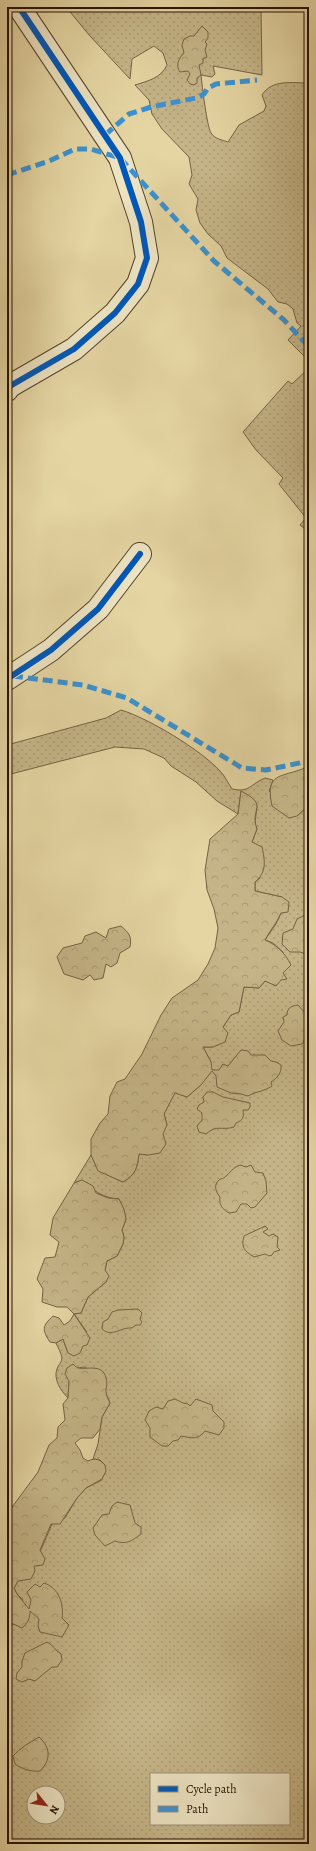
<svg xmlns="http://www.w3.org/2000/svg" width="316" height="1851" font-family="Alegreya,serif">
  <style>
    .grass { fill: url(#grass-dots); stroke: #766244; fill-rule: evenodd }
    .forest { fill: url(#forest-crowns); stroke: #766244 }
    .lines { fill: none; stroke-linecap: round; stroke-linejoin: round }
    .street-casing { stroke: #564229; stroke-width: 24 }
    .street { stroke: #ede4c3; stroke-width: 22 }
    .quiet { stroke: #3b92d0; stroke-width: 5; stroke-dasharray: 10 5; stroke-linecap: butt }
    .cycleway-casing { stroke: #ede4c3; stroke-width: 8 }
    .cycleway { stroke: #0057b8; stroke-width: 6 }
  </style>
  <defs>
    <pattern id="grass-dots" width="8" height="8" patternUnits="userSpaceOnUse"><rect width="8" height="8" fill="#c4b487"/><path d="M2 2h.1M6 6h.1" fill="none" stroke="#a89a73" stroke-width="1.8" stroke-linecap="round"/></pattern>
    <pattern id="forest-crowns" width="20" height="18" patternUnits="userSpaceOnUse"><rect width="20" height="18" fill="#c4b487"/><path d="M2 6a3 3 0 1 1 6 0M12 15a3 3 0 1 1 6 0" fill="none" stroke="#a89a73"/></pattern>
  </defs>
  <rect width="100%" height="100%" fill="#e4d5a2"/>
  <filter id="stains"><feTurbulence type="fractalNoise" baseFrequency=".005" numOctaves="4"/><feColorMatrix values="0 0 0 0 .2 0 0 0 0 .09 0 0 0 0 .02 0 0 0 .5 -.17"/></filter>
  <radialGradient id="worn" r=".72"><stop offset=".6" stop-color="#630" stop-opacity="0"/><stop offset="1" stop-color="#630" stop-opacity=".3"/></radialGradient>
  <path class="grass" d="M 66,7 L 261,7 L 262,75 L 213,66 L 215,74 L 212,77 L 201,75 C 202,85 207,127 211,133 C 215,139 222,140 228,142 L 239,125 L 264,111 L 266,106 L 262,95 C 272,79 292,83 309,83 L 309,361 L 288,340 L 301,326 L 297,323 L 293,309 L 287,304 L 278,302 L 268,289 L 227,258 L 221,246 L 208,234 L 200,223 L 196,210 L 198,199 L 189,184 L 192,175 L 189,157 L 162,129 L 152,114 L 149,100 L 135,85 C 148,81 161,78 167,65 L 163,53 L 154,46 L 132,59 L 130,79 L 90,36 Z
    M 309,363 L 309,532 L 300,525 L 306,518 L 279,484 L 283,478 L 256,450 L 243,432 L 288,381 L 292,384 L 308,369 Z
    M 121,710 C 148,718 201,750 220,771 C 225,776 228,783 232,789 C 250,793 250,784 265,778 L 273,780 L 269,791 L 297,816 L 309,805 L 309,1844 L 7,1844 L 7,1621 L 13,1625 L 23,1600 L 17,1594 L 14,1588 L 18,1581 L 34,1566 L 52,1524 L 65,1518 L 77,1498 L 86,1488 L 102,1480 L 105,1465 L 100,1460 L 93,1459 L 98,1444 L 102,1417 L 110,1403 L 105,1391 L 106,1378 L 84,1367 L 78,1368 L 69,1381 L 68,1398 C 61,1391 53,1379 57,1369 C 58,1365 62,1362 62,1358 C 61,1352 58,1348 56,1343 L 63,1339 L 68,1353 L 87,1332 L 74,1314 L 81,1313 L 88,1297 L 106,1282 L 105,1270 L 107,1261 L 117,1256 L 123,1244 L 124,1237 L 122,1230 L 126,1219 L 119,1199 C 103,1198 94,1191 82,1180 L 74,1183 L 91,1155 L 99,1171 L 123,1182 C 136,1174 137,1169 139,1154 L 148,1155 L 167,1125 L 164,1114 L 175,1092 L 187,1097 L 201,1085 L 211,1062 L 203,1047 L 213,1047 L 219,1044 L 223,1027 L 231,1015 L 239,1012 L 244,987 L 259,988 L 265,981 L 276,985 C 285,976 283,965 283,952 L 273,943 L 265,940 C 269,933 275,927 278,920 C 282,913 281,905 282,897 L 255,891 L 255,882 L 260,878 L 252,842 L 257,829 L 255,823 L 257,806 L 241,791 L 238,814 L 217,801 L 196,782 L 171,766 L 164,758 L 144,749 L 115,747 L 7,775 L 7,745 L 106,718 ZM 151,1774 L 289,1774 L 289,1824 L 151,1824 ZM 34,1793 L 58,1793 L 58,1817 L 34,1817 Z"/>
  <path class="forest" d="M 202,26 L 208,32 L 208,38 L 205,42 L 207,44 L 205,50 L 207,57 L 203,59 L 203,63 L 199,65 L 201,75 L 197,78 L 197,83 L 194,85 L 190,84 L 187,80 L 190,74 L 188,71 L 180,72 C 175,65 179,58 184,53 L 182,45 L 184,39 L 190,36 L 194,36 Z
    M 305,768 L 309,769 L 309,805 L 297,816 L 289,818 L 272,806 C 265,772 280,778 305,768 Z
    M 241,791 C 270,806 249,808 257,829 L 252,842 L 262,847 C 265,861 267,872 255,882 L 255,891 L 282,897 L 289,902 L 288,912 L 281,913 C 277,923 270,930 265,940 C 277,945 285,953 291,965 L 283,973 L 287,979 L 281,980 L 276,986 L 265,981 L 259,988 L 244,987 L 239,1012 L 231,1015 L 223,1027 L 228,1033 L 225,1042 L 213,1047 L 203,1047 L 211,1062 L 212,1070 L 219,1070 L 223,1064 L 228,1066 L 241,1050 L 248,1051 L 251,1055 L 265,1055 L 271,1061 L 276,1062 L 281,1065 C 282,1073 277,1078 271,1082 L 272,1086 C 263,1092 257,1091 248,1096 L 241,1094 L 231,1093 L 217,1087 L 216,1076 L 212,1071 L 201,1085 L 187,1097 L 175,1093 L 164,1114 L 167,1125 L 163,1134 L 166,1144 L 160,1153 L 148,1155 L 139,1154 C 137,1169 136,1174 123,1182 L 98,1171 L 91,1155 L 91,1139 L 100,1123 L 108,1114 L 110,1096 L 117,1082 L 125,1079 L 142,1054 L 161,1015 L 172,998 L 198,980 L 208,964 L 215,948 L 218,928 L 214,909 L 207,890 L 205,870 L 210,839 L 238,814 Z
    M 307,914 L 309,914 L 309,955 L 300,952 L 290,952 L 282,944 L 283,933 L 293,929 L 297,919 Z
    M 121,926 C 129,933 132,936 130,947 L 120,953 L 117,963 L 111,967 L 106,964 L 103,978 L 94,980 L 90,975 L 83,980 L 64,974 L 57,957 L 63,948 L 82,943 L 85,936 L 96,932 L 106,938 L 109,929 Z
    M 298,1005 L 306,1014 L 309,1013 L 309,1032 L 302,1044 L 291,1046 L 282,1040 L 278,1031 L 284,1022 L 283,1017 L 287,1015 C 287,1008 291,1006 298,1005 Z
    M 207,1092 L 213,1092 L 223,1097 L 250,1103 L 250,1107 L 248,1110 L 243,1110 C 244,1118 243,1120 236,1123 L 234,1127 C 221,1131 217,1124 206,1134 L 199,1132 L 197,1126 L 202,1120 L 202,1113 L 197,1109 L 199,1105 L 204,1102 L 203,1097 Z
    M 240,1165 L 246,1167 L 251,1165 L 255,1172 L 263,1173 L 266,1181 L 267,1193 L 255,1207 L 251,1208 L 247,1204 L 241,1204 L 236,1212 L 229,1213 C 222,1209 219,1205 220,1197 C 216,1192 213,1185 219,1180 C 222,1178 223,1179 225,1177 C 231,1172 232,1168 240,1165 Z
    M 82,1180 L 93,1186 L 96,1193 L 108,1198 L 119,1199 L 124,1209 L 126,1219 L 122,1230 L 124,1237 L 123,1244 L 117,1256 L 107,1261 L 105,1270 L 109,1276 L 106,1282 L 88,1297 L 81,1313 L 74,1314 L 90,1338 L 87,1345 L 83,1346 L 80,1353 L 74,1356 L 68,1353 L 63,1339 L 56,1343 L 50,1342 C 42,1330 42,1326 53,1316 L 59,1318 L 64,1325 L 70,1321 L 74,1314 L 67,1307 L 57,1307 L 42,1302 L 43,1289 L 37,1279 L 45,1258 L 55,1257 L 59,1242 L 50,1235 L 53,1218 L 74,1183 Z
    M 265,1226 L 268,1229 L 263,1232 L 269,1236 L 273,1234 L 278,1237 L 277,1247 L 280,1250 L 274,1252 L 272,1255 L 269,1256 L 265,1254 L 254,1257 C 244,1251 241,1247 244,1236 Z
    M 138,1309 L 142,1313 L 140,1319 L 142,1322 L 140,1325 L 136,1325 L 132,1328 C 120,1327 112,1338 102,1329 L 103,1322 L 108,1319 L 112,1312 L 118,1310 Z
    M 73,1364 C 74,1365 76,1367 78,1368 C 86,1370 103,1363 106,1378 C 109,1389 102,1388 110,1403 L 102,1417 L 100,1429 L 93,1438 L 81,1438 L 75,1443 L 80,1450 L 83,1458 L 88,1461 C 96,1457 100,1460 105,1465 L 106,1471 L 102,1479 L 86,1488 L 77,1498 L 60,1524 L 51,1524 L 40,1550 L 45,1559 L 43,1565 L 34,1566 L 35,1571 L 31,1579 L 18,1581 L 14,1588 C 17,1596 24,1602 29,1609 L 31,1600 L 27,1592 L 35,1584 L 40,1587 L 44,1583 C 59,1588 64,1604 62,1618 L 69,1625 L 62,1637 L 40,1632 L 38,1626 L 39,1619 L 30,1611 C 30,1618 28,1623 22,1628 L 7,1621 L 7,1514 L 38,1472 L 49,1445 L 57,1438 L 58,1427 L 65,1420 L 63,1404 L 68,1398 L 69,1381 L 65,1374 L 67,1368 Z
    M 175,1399 L 183,1403 L 188,1404 L 190,1406 L 196,1399 L 212,1405 L 213,1411 L 224,1422 L 224,1428 L 219,1435 L 205,1431 C 198,1440 192,1438 181,1436 L 178,1440 L 173,1441 L 168,1446 L 162,1446 L 150,1437 L 150,1428 L 145,1420 L 149,1411 L 156,1407 L 163,1409 L 168,1401 Z
    M 117,1502 L 130,1505 L 135,1523 L 141,1527 L 141,1534 C 132,1541 126,1545 115,1541 L 105,1546 L 95,1535 L 93,1528 L 102,1515 L 109,1514 L 112,1506 Z
    M 47,1642 C 53,1645 55,1650 61,1654 L 62,1660 L 57,1667 L 52,1667 L 35,1681 L 29,1679 L 22,1682 L 16,1679 L 17,1673 L 22,1667 L 22,1661 L 25,1653 Z
    M 39,1737 C 51,1748 51,1760 40,1771 C 31,1772 22,1769 15,1764 L 13,1756 C 20,1748 29,1743 39,1737 Z"/>
  <g class="lines">
    <defs>
      <path id="street" d="M 7,390 L 10,386 L 74,349 L 115,313 L 138,284 L 147,258 L 141,222 L 120,158 L 19,7
        M 7,679 L 51,650 L 98,609 L 140,554"/>
    </defs>
    <use href="#street" class="street-casing"/>
    <use href="#street" class="street"/>
    <path class="quiet" d="M 105,135 L 129,114 L 151,107 L 196,98 L 204,94 L 208,88 L 216,84 L 257,80
      M 7,175 L 49,161 L 75,149 L 91,149 L 120,158 L 214,261 L 284,320 L 309,347
      M 13,676 L 83,685 L 127,698 L 242,768 L 266,770 L 309,761"/>
    <defs>
      <path id="cycleway" d="M 7,390 L 10,386 L 74,349 L 115,313 L 138,284 L 147,258 L 141,222 L 120,158 L 19,7
        M 7,679 L 51,650 L 98,609 L 140,554"/>
    </defs>
    <use href="#cycleway" class="cycleway-casing"/>
    <use href="#cycleway" class="cycleway"/>
  </g>
  <rect width="316" height="1851" fill="none" stroke="#e4d5a2" stroke-width="24"/>
  <rect x="8" y="8" width="300" height="1835" fill="none" stroke="#271101" stroke-width="2"/>
  <rect x="12" y="12" width="292" height="1827" fill="none" stroke="#271101"/>
  <rect x="150" y="1773" width="140" height="52" fill="#ede4c3" stroke="#9e9075"/>
  <rect x="158" y="1786" width="20" height="6" fill="#0057b8" stroke="#9e9075"/>
  <text x="186" y="1793" font-size="12" fill="#271101">Cycle path</text>
  <rect x="158" y="1806" width="20" height="6" fill="#3b92d0" stroke="#9e9075"/>
  <text x="186" y="1813" font-size="12" fill="#271101">Path</text>
  <g transform="translate(46 1805) rotate(120)"><circle r="19" fill="#ede4c3" stroke="#9e9075"/>
  <path d="M0-3L7 15L0 10L-7 15Z" fill="#8f2418"/>
  <text y="-6" font-size="11" font-weight="bold" text-anchor="middle" fill="#271101">N</text>
  </g>
  <rect width="100%" height="100%" filter="url(#stains)"/>
  <rect width="100%" height="100%" fill="url(#worn)"/>
</svg>
